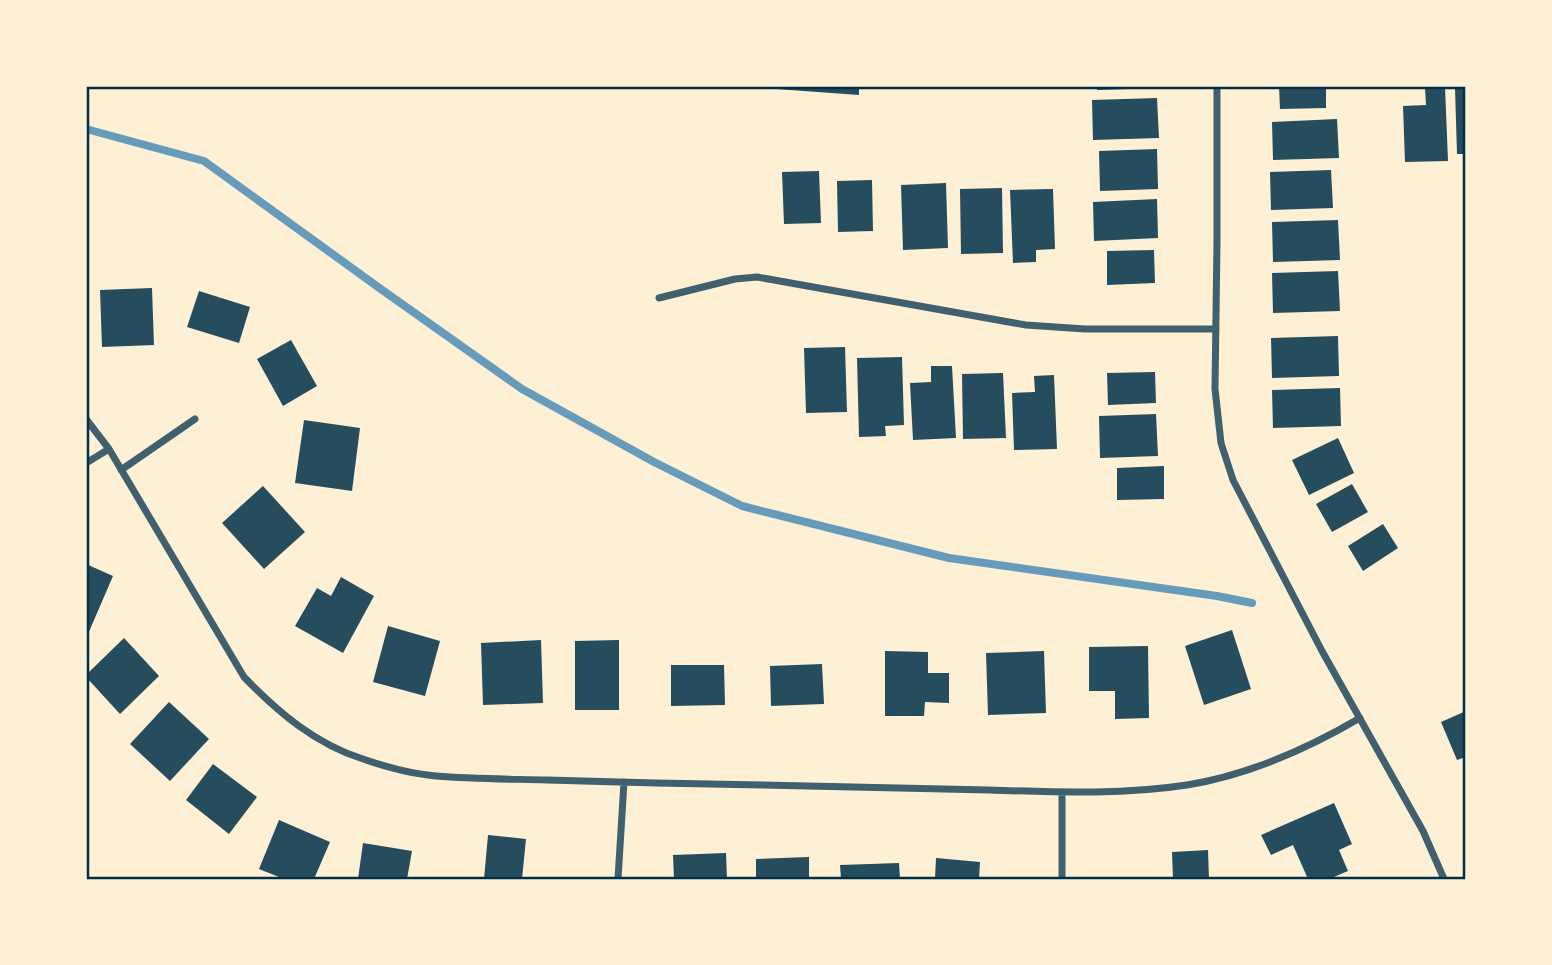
<svg xmlns="http://www.w3.org/2000/svg" width="1552" height="965" font-family="Signika,sans-serif">
  <style>
    .lines { fill: none; stroke-linecap: round; stroke-linejoin: round }
    .stream { stroke: #669bbc; stroke-width: 8 }
    .building { fill: #264d5e }
    .minor { stroke: #3f606c; stroke-width: 7 }
    .neatline { fill: none; stroke: #003049; stroke-width: 2.5 }
  </style>
  <rect width="100%" height="100%" fill="#fdf0d5"/>
  <g class="lines">
    <path class="stream" d="M 86,129 L 204,161 L 378,287 L 522,389 L 654,462 L 742,506 L 949,558 L 1217,596 L 1252,603"/>
  </g>
  <path class="building" d="M 776,86 L 859,86 L 859,95 L 776,89 Z
    M 1097,86 L 1160,86 L 1161,88 L 1097,90 Z
    M 1279,86 L 1326,86 L 1326,108 L 1280,109 Z
    M 1445,87 L 1448,161 L 1405,162 L 1403,106 L 1426,105 L 1425,88 Z
    M 1466,87 L 1466,154 L 1457,154 L 1455,88 Z
    M 1157,98 L 1159,138 L 1093,140 L 1092,100 Z
    M 1337,119 L 1339,158 L 1273,160 L 1272,122 Z
    M 1157,149 L 1158,189 L 1100,191 L 1099,151 Z
    M 1331,170 L 1333,208 L 1271,210 L 1270,172 Z
    M 819,171 L 821,223 L 784,224 L 782,172 Z
    M 872,180 L 873,231 L 838,232 L 837,181 Z
    M 946,183 L 948,248 L 903,250 L 901,185 Z
    M 1002,188 L 1003,253 L 961,254 L 960,189 Z
    M 1053,189 L 1055,249 L 1036,250 L 1036,262 L 1013,263 L 1010,190 Z
    M 1157,199 L 1158,238 L 1094,241 L 1093,202 Z
    M 1338,220 L 1340,260 L 1273,262 L 1272,222 Z
    M 1154,250 L 1155,283 L 1107,285 L 1107,251 Z
    M 1338,271 L 1340,311 L 1273,313 L 1272,273 Z
    M 152,288 L 154,345 L 102,347 L 100,290 Z
    M 199,291 L 250,307 L 239,343 L 187,327 Z
    M 1338,336 L 1339,376 L 1272,378 L 1271,338 Z
    M 291,340 L 317,386 L 283,406 L 257,359 Z
    M 845,347 L 847,412 L 806,413 L 804,348 Z
    M 902,357 L 904,425 L 885,426 L 886,436 L 859,437 L 857,358 Z
    M 931,366 L 952,366 L 956,438 L 913,440 L 910,383 L 931,382 Z
    M 1155,372 L 1156,403 L 1108,405 L 1107,373 Z
    M 1003,373 L 1006,438 L 963,439 L 962,374 Z
    M 1054,375 L 1057,449 L 1014,450 L 1012,393 L 1035,392 L 1034,376 Z
    M 1340,388 L 1341,426 L 1273,428 L 1272,390 Z
    M 1156,414 L 1158,456 L 1100,458 L 1099,416 Z
    M 304,420 L 360,428 L 352,491 L 295,483 Z
    M 1338,438 L 1354,473 L 1309,495 L 1292,460 Z
    M 1164,466 L 1164,499 L 1117,500 L 1117,468 Z
    M 1352,484 L 1368,512 L 1332,532 L 1316,504 Z
    M 263,486 L 305,532 L 264,569 L 222,523 Z
    M 1383,524 L 1398,548 L 1363,571 L 1348,546 Z
    M 86,564 L 113,576 L 88,634 L 86,633 Z
    M 341,577 L 374,596 L 343,653 L 295,626 L 317,588 L 331,596 Z
    M 388,626 L 440,641 L 425,696 L 373,682 Z
    M 1232,630 L 1251,689 L 1204,705 L 1185,646 Z
    M 124,638 L 159,676 L 120,714 L 86,677 L 86,675 Z
    M 541,640 L 543,703 L 483,705 L 481,643 Z
    M 619,640 L 619,710 L 575,710 L 575,641 Z
    M 1148,646 L 1149,718 L 1115,719 L 1115,691 L 1089,691 L 1089,647 Z
    M 885,651 L 928,652 L 928,673 L 949,673 L 949,703 L 925,702 L 924,716 L 885,716 Z
    M 1044,651 L 1046,713 L 988,715 L 986,653 Z
    M 822,664 L 824,704 L 771,706 L 770,666 Z
    M 671,665 L 724,665 L 725,705 L 671,706 Z
    M 169,702 L 209,739 L 170,781 L 130,744 Z
    M 1466,711 L 1466,757 L 1457,760 L 1441,722 Z
    M 213,764 L 257,797 L 229,834 L 186,800 Z
    M 1334,803 L 1352,844 L 1339,850 L 1348,871 L 1329,879 L 1308,879 L 1293,845 L 1271,855 L 1261,835 Z
    M 279,820 L 330,842 L 314,879 L 284,879 L 259,869 Z
    M 488,835 L 526,839 L 522,879 L 484,879 Z
    M 363,843 L 412,851 L 407,879 L 358,879 Z
    M 1208,850 L 1209,879 L 1173,879 L 1172,852 Z
    M 726,853 L 727,879 L 674,879 L 673,855 Z
    M 809,857 L 809,879 L 756,879 L 756,859 Z
    M 936,858 L 980,862 L 979,879 L 935,879 Z
    M 899,863 L 900,879 L 841,879 L 840,865 Z"/>
  <g class="lines">
    <path class="minor" d="M 1217,86 L 1217,241 L 1215,389 L 1221,443 L 1233,480 L 1322,651 L 1423,831 L 1444,879
      M 659,298 L 735,279 L 757,277 L 1026,325 L 1085,329 L 1216,329
      M 86,419 L 109,449 L 244,677 C 278,712 315,744 363,759 C 386,767 412,774 436,776 C 473,779 510,779 547,780 C 619,782 690,784 762,785 C 838,787 914,789 989,790 C 1055,792 1122,795 1187,785 C 1248,775 1307,749 1360,718
      M 86,463 L 109,449
      M 121,470 L 195,419
      M 1062,792 L 1062,879
      M 618,879 L 624,782"/>
  </g>
  <rect width="1552" height="965" fill="none" stroke="#fdf0d5" stroke-width="175"/>
  <rect x="88" y="88" width="1376" height="790" class="neatline"/>
</svg>
